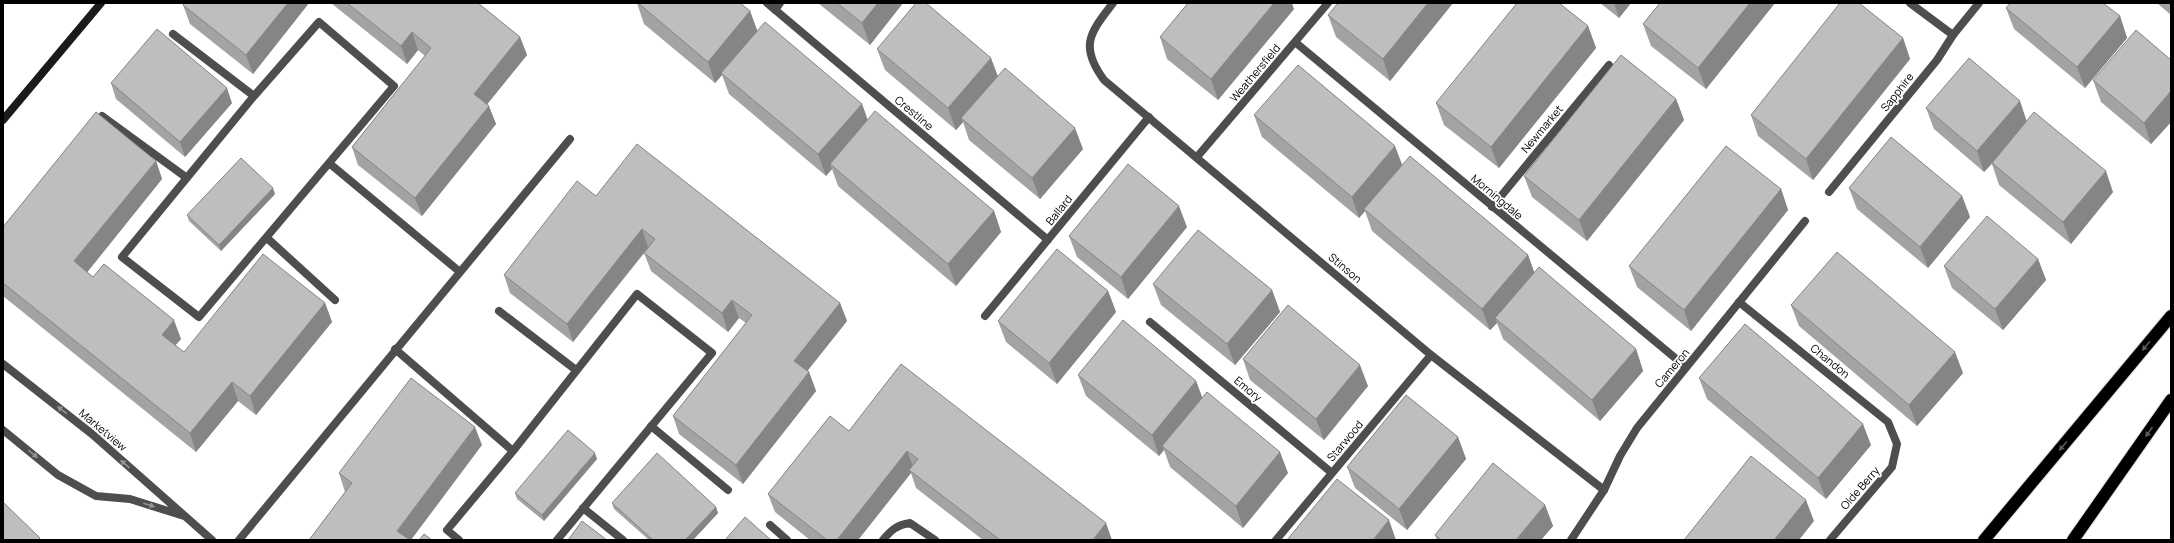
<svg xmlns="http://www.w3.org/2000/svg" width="2174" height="543" font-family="Manrope,sans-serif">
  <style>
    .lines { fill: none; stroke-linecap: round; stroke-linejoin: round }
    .highway-casing { stroke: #dbdbdb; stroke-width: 14 }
    .lane { stroke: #4e4e4e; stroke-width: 8 }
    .street { stroke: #4e4e4e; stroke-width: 8 }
    .secondary { stroke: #1b1b1b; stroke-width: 8 }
    .highway { stroke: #000; stroke-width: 12 }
    .wall { fill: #a3a3a3 }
    .shaded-wall { fill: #858585 }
    .building { fill: #bebebe; stroke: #858585 }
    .oneway { fill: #595959 }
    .oneway2 { fill: #959595 }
    .labels { text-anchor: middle; stroke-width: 3.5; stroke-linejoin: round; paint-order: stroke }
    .street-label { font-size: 11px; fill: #000; stroke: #fff }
  </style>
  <rect width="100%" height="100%" fill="#fff"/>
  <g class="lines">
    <defs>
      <path id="highway" d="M 1984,540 L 2171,316
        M 2073,540 L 2171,400"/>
    </defs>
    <use href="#highway" class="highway-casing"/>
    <path class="lane" d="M 767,3 L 1048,240
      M 775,10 L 780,3
      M 319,22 L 394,86 L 199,317 L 122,257 L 254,96 Z
      M 173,34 L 254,96
      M 1295,42 L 1686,367
      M 102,116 L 187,178
      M 1197,157 L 1328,3
      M 329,163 L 460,272
      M 1829,192 L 1937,60 L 1953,35
      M 1492,207 L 1609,65
      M 267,238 L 335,300
      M 1739,302 L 1888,422 L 1897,444 L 1892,467 L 1830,540
      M 499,311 L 576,370
      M 985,316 L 1149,117
      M 1150,322 L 1332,473
      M 395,349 L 513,451
      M 651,426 L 728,490
      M 583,508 L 623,540
      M 770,525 L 787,540
      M 239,540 L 570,139
      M 459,540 L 447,530 L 513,451 L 637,294 L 712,353 L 557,540
      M 883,540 C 891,530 897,525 910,523 L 935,540
      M 1276,540 L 1431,355
      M 1571,540 L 1604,490"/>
    <path class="street" d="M 1113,3 C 1090,33 1079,46 1104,80 L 1431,355 L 1604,490 L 1620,456 L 1637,428 L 1805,221
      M 1910,3 L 1953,35 L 1979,3
      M 3,364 L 92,434 L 212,540
      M 3,430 L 58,475 L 96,496 L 130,499 L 184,516"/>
    <path class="secondary" d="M 3,120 L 101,3"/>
    <use href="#highway" class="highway"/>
  </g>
  <path class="wall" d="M 309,3 L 253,74 L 190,24 L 183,5 Z
    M 331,3 L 478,3 L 520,37 L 527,55 L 487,104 L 496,124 L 422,216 L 358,165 L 352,147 L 425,56 L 418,50 L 407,64 Z
    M 637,3 L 740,3 L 750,11 L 757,30 L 862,104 L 868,120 L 994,211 L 1001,232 L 956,286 L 838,186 L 832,169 L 826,176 L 729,94 L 722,75 L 715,83 L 644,24 Z
    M 818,3 L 903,3 L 870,45 Z
    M 1453,3 L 1390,81 L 1336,37 L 1328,15 Z
    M 1600,3 L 1631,3 L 1619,18 Z
    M 1660,3 L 1775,3 L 1706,89 L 1651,46 L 1643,24 Z
    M 2157,3 L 2171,3 L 2171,15 Z
    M 2006,8 L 2120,16 L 2127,38 L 2085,88 L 2014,29 Z
    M 1294,9 L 1218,100 L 1167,59 L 1160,37 Z
    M 1588,26 L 1596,48 L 1499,168 L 1444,125 L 1436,103 Z
    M 1903,38 L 1910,59 L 1813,180 L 1758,136 L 1751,115 Z
    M 877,49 L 998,76 L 1083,149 L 1040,199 L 969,140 L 963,122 L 956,130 L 885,70 Z
    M 2171,60 L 2171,122 L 2151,144 L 2101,102 L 2093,80 Z
    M 111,83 L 232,103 L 185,157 L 116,99 Z
    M 1676,99 L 1684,120 L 1587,241 L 1532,197 L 1524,176 Z
    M 1926,108 L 2027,121 L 2113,192 L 2071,244 L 1999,185 L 1992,164 L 1984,172 L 1934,129 Z
    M 1254,115 L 1402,165 L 1528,255 L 1534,272 L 1636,349 L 1643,371 L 1600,421 L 1503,339 L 1497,323 L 1490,330 L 1372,231 L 1365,211 L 1359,218 L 1262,137 Z
    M 156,161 L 162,179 L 87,272 L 93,277 L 181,339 L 175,346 L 184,352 L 325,303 L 332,322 L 256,415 L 238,401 L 196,452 L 3,296 L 3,227 Z
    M 1849,188 L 1962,196 L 1970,217 L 1928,268 L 1857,209 Z
    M 1781,189 L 1788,210 L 1691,331 L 1637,287 L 1629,266 Z
    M 275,194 L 221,251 L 189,221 L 187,215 Z
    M 596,196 L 840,303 L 847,321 L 807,371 L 809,372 L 816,391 L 743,484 L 679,434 L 673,416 L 746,323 L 739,318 L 728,332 L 651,271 L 644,253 L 646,251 L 573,342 L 510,293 L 504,275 Z
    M 1187,227 L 1128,299 L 1077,257 L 1069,236 Z
    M 2038,259 L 2046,280 L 2003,330 L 1952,288 L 1944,266 Z
    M 1153,284 L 1272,290 L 1280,312 L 1235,365 L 1161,305 Z
    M 1108,291 L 1116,312 L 1057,384 L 1006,342 L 998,321 Z
    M 1791,305 L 1963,373 L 1917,426 L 1799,326 Z
    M 1243,359 L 1368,386 L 1324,440 L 1250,380 Z
    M 901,364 L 1112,540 L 983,540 L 916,488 L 911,473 L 858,540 L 810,540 L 775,512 L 768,494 L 849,431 Z
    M 1078,375 L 1196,381 L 1202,398 L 1288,473 L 1243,528 L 1170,467 L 1164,450 L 1159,456 L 1086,396 Z
    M 1699,378 L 1871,445 L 1826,499 L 1707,399 Z
    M 1458,437 L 1466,459 L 1407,530 L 1355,488 L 1347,467 Z
    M 482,445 L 345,492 L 339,473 Z
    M 597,459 L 544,521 L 517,499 L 515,493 Z
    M 612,503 L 716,507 L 718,513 L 693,540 L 649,540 L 614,509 Z
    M 1545,505 L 1553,526 L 1541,540 L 1437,540 L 1435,535 Z"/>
  <path class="shaded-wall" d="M 288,3 L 309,3 L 253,74 L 246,55 Z
    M 878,3 L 903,3 L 870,45 L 862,23 Z
    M 1274,3 L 1292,3 L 1294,9 L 1218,100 L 1211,79 Z
    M 1428,3 L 1453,3 L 1390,81 L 1383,59 Z
    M 1614,3 L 1631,3 L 1619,18 Z
    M 1750,3 L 1775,3 L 1706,89 L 1698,68 Z
    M 750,11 L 758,33 L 721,73 L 722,75 L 715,83 L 708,62 Z
    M 2120,16 L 2127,38 L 2085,88 L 2077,67 Z
    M 1588,26 L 1596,48 L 1499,168 L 1491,147 Z
    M 412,32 L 418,50 L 407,64 L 401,46 Z
    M 520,37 L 527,55 L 481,112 L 474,94 Z
    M 1903,38 L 1910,59 L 1813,180 L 1806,159 Z
    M 991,58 L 999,79 L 961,118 L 963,122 L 956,130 L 948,108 Z
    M 227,88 L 232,103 L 185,157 L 180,142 Z
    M 2171,91 L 2171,122 L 2151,144 L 2144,123 Z
    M 1676,99 L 1684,120 L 1587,241 L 1579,220 Z
    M 2020,101 L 2027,122 L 1984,172 L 1977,151 Z
    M 862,104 L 869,125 L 830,164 L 832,169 L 826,176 L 818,154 Z
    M 489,106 L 496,124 L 422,216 L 415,198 Z
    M 1075,128 L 1083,149 L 1040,199 L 1032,178 Z
    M 1395,146 L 1403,167 L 1364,209 L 1365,211 L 1359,218 L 1352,197 Z
    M 156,161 L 162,179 L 81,280 L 74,261 Z
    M 2106,171 L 2113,192 L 2071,244 L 2063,222 Z
    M 273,188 L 275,194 L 221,251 L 219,245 Z
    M 1781,189 L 1788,210 L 1691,331 L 1684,310 Z
    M 1962,196 L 1970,217 L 1928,268 L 1920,247 Z
    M 1179,206 L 1187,227 L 1128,299 L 1121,277 Z
    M 994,211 L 1001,232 L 956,286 L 948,264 Z
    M 642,229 L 648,247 L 573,342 L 567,324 Z
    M 1528,255 L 1536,277 L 1495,318 L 1497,323 L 1490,330 L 1482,309 Z
    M 2038,259 L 2046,280 L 2003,330 L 1995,309 Z
    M 1272,290 L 1280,312 L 1235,365 L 1227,344 Z
    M 1108,291 L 1116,312 L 1057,384 L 1049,363 Z
    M 732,300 L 739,318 L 728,332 L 722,313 Z
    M 325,303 L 332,322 L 256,415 L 250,396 Z
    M 840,303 L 847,321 L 801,379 L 794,361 Z
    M 174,320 L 181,339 L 168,353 L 162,335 Z
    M 1636,349 L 1643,371 L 1600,421 L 1592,400 Z
    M 1955,352 L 1963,373 L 1917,426 L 1909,405 Z
    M 1360,365 L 1368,386 L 1324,440 L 1316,419 Z
    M 809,372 L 816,391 L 743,484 L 736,465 Z
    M 1196,381 L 1204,402 L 1162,446 L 1164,450 L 1159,456 L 1152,435 Z
    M 232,382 L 238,401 L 196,452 L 190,433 Z
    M 1863,424 L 1871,445 L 1826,499 L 1818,478 Z
    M 475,427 L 482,445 L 411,540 L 401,540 L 397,531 Z
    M 1458,437 L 1466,459 L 1407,530 L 1399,509 Z
    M 907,451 L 914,469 L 909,470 L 911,473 L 858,540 L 837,540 Z
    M 1280,452 L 1288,473 L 1243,528 L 1236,506 Z
    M 595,453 L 597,459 L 544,521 L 542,515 Z
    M 1806,500 L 1814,521 L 1799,540 L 1774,540 Z
    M 1545,505 L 1553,526 L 1541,540 L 1516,540 Z
    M 716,507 L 718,513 L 693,540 L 685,540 Z
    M 1389,520 L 1396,540 L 1373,540 Z
    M 1106,523 L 1112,540 L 1093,540 Z"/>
  <path class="building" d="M 185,3 L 288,3 L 246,55 L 183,5 Z
    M 347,3 L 478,3 L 520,37 L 474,94 L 489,106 L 415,198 L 352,147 L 431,48 L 412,32 L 401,46 Z
    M 638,3 L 740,3 L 750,11 L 708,62 Z
    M 837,3 L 878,3 L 862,23 Z
    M 916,3 L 926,3 L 991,58 L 948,108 L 877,49 Z
    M 1188,3 L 1274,3 L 1211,79 L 1160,37 Z
    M 1338,3 L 1428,3 L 1383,59 L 1328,15 Z
    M 1517,3 L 1559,3 L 1588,26 L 1491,147 L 1436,103 Z
    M 1660,3 L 1750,3 L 1698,68 L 1643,24 Z
    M 1840,3 L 1859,3 L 1903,38 L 1806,159 L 1751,115 Z
    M 2010,3 L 2103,3 L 2120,16 L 2077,67 L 2006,8 Z
    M 765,22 L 862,104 L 818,154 L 721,73 Z
    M 157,29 L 227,88 L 180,142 L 111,83 Z
    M 2136,30 L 2171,60 L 2171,91 L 2144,123 L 2093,80 Z
    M 1621,55 L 1676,99 L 1579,220 L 1524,176 Z
    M 1969,58 L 2020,101 L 1977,151 L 1926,108 Z
    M 1298,65 L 1395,146 L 1352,197 L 1254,115 Z
    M 1005,68 L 1075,128 L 1032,178 L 961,118 Z
    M 875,111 L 994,211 L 948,264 L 830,164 Z
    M 96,112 L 156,161 L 74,261 L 93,277 L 104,264 L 174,320 L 162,335 L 184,352 L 263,254 L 325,303 L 250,396 L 232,382 L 190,433 L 3,283 L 3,227 Z
    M 2034,112 L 2106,171 L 2063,222 L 1992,163 Z
    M 1891,137 L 1962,196 L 1920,247 L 1849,188 Z
    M 637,144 L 840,303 L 794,361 L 809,372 L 736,465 L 673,416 L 752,315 L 732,300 L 722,313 L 644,253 L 655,239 L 642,229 L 567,324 L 504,275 L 577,181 L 596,196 Z
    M 1726,146 L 1781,189 L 1684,310 L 1629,266 Z
    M 1410,156 L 1528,255 L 1482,309 L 1364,209 Z
    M 241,158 L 273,188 L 219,245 L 187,215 Z
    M 1128,164 L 1179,206 L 1121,277 L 1069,236 Z
    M 1987,216 L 2038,259 L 1995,309 L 1944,266 Z
    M 1198,230 L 1272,290 L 1227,344 L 1153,284 Z
    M 1057,249 L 1108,291 L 1049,363 L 998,321 Z
    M 1837,252 L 1955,352 L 1909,405 L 1791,305 Z
    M 1539,267 L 1636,349 L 1592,400 L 1495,318 Z
    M 1288,305 L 1360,365 L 1316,419 L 1243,359 Z
    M 1123,320 L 1196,381 L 1152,435 L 1078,375 Z
    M 1745,324 L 1863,424 L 1818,478 L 1699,378 Z
    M 901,364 L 1106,523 L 1093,540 L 1000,540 L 909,470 L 918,459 L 907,451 L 837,540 L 827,540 L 768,494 L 830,416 L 849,431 Z
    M 411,378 L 475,427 L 397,531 L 410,540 L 309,540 L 352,483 L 339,473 Z
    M 1207,392 L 1280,452 L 1236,506 L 1162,446 Z
    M 1406,395 L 1458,437 L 1399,509 L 1347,467 Z
    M 568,430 L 595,453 L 542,515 L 515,493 Z
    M 657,453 L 716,507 L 685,540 L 653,540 L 612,503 Z
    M 1751,456 L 1806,500 L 1774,540 L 1684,540 Z
    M 1493,463 L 1545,505 L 1516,540 L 1441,540 L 1435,535 Z
    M 1337,479 L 1389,520 L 1373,540 L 1287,540 Z
    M 3,502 L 40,538 L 38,540 L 3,540 Z
    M 745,517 L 771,540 L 725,540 Z
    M 582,521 L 607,540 L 568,540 Z
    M 424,534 L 432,540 L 419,540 Z"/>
  <defs><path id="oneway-solid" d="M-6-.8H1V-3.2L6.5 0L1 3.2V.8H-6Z"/></defs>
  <g class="oneway">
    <use href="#oneway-solid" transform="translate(2146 346) rotate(130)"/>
    <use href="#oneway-solid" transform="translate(2149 432) rotate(125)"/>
    <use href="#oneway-solid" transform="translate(2063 446) rotate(130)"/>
  </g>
  <g class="oneway2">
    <use href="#oneway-solid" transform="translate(62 410) rotate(-142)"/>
    <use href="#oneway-solid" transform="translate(33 454) rotate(39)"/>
    <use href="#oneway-solid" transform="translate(125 464) rotate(-139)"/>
    <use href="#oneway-solid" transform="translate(149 505) rotate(18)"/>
  </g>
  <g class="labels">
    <g class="street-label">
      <text transform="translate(1255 73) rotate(-50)" y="4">Weathersfield</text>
      <text transform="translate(1897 92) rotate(-52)" y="4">Sapphire</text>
      <text transform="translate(914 113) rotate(40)" y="4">Crestline</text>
      <text transform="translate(1542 129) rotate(-50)" y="4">Newmarket</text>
      <text transform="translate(1497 197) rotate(40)" y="4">Morningdale</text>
      <text transform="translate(1059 210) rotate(-51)" y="4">Ballard</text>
      <text transform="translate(1345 268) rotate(40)" y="4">Stinson</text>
      <text transform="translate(1830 361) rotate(39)" y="4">Chandon</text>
      <text transform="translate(1672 368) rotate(-50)" y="4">Cameron</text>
      <text transform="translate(1248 389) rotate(40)" y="4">Emory</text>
      <text transform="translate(103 430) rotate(40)" y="4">Marketview</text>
      <text transform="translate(1345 441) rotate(-50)" y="4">Starwood</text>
      <text transform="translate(1860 488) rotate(-49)" y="4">Olde Berry</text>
    </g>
  </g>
  <rect width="2174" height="543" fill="none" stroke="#000000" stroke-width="8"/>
</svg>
